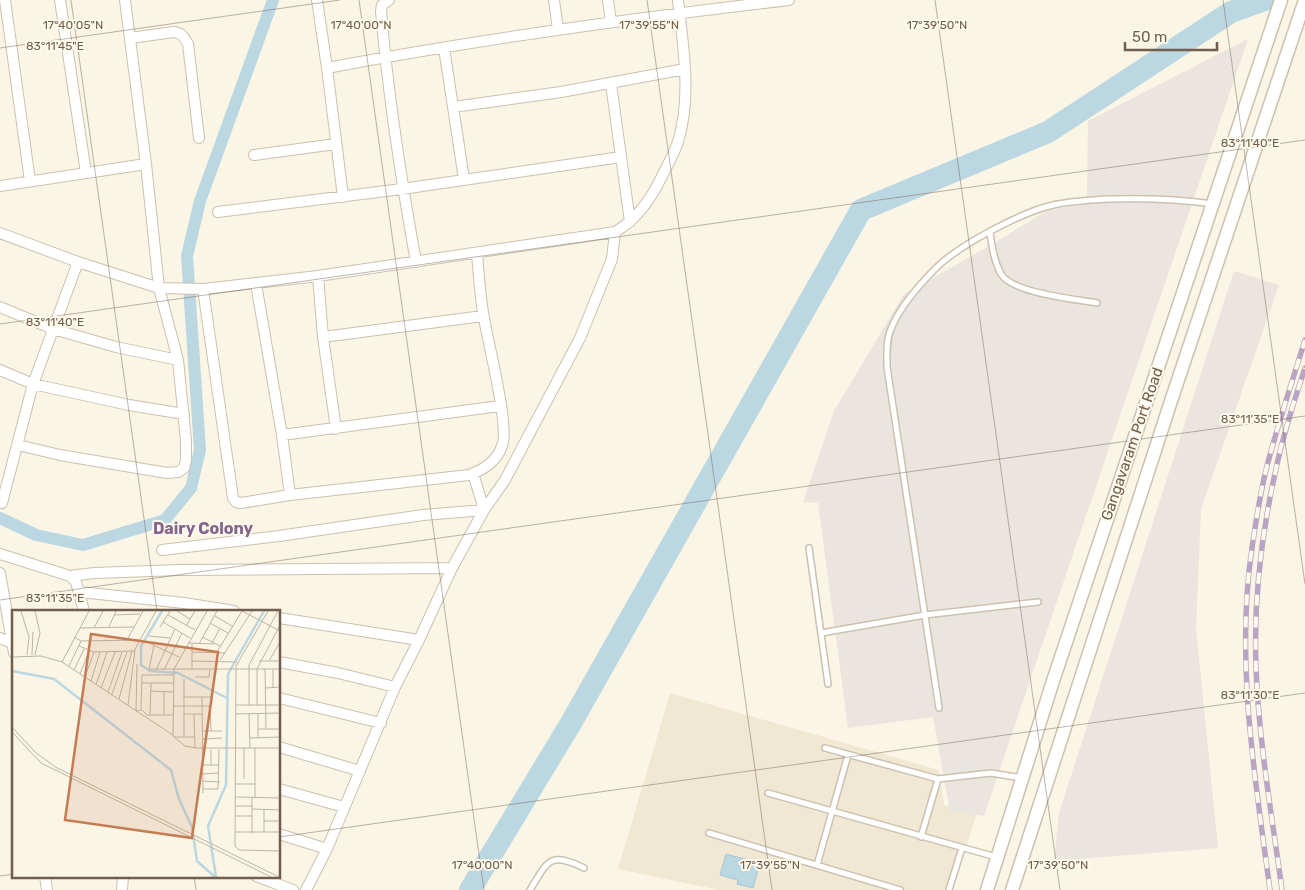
<svg xmlns="http://www.w3.org/2000/svg" width="1305" height="890" font-family="Rubik,sans-serif">
  <style>
    .residential { fill: #f1e8d4 }
    .industrial { fill: #eae6df }
    .water { fill: #bbd7e2; stroke: #a2c5d3 }
    .lines { fill: none; stroke-linecap: round; stroke-linejoin: round }
    .canal { stroke: #bbd7e2; stroke-width: 12 }
    .river { stroke: #bbd7e2; stroke-width: 22 }
    .service-casing { stroke: #cdc0af; stroke-width: 8 }
    .minor-casing { stroke: #cdc0af; stroke-width: 12 }
    .tertiary-casing { stroke: #cdc0af; stroke-width: 15 }
    .service { stroke: #fff; stroke-width: 5 }
    .minor { stroke: #fff; stroke-width: 10 }
    .tertiary { stroke: #fff; stroke-width: 12 }
    .rail-casing { stroke: #b9a5c3; stroke-width: 5.5 }
    .rail { stroke: #fdf9eb; stroke-width: 4; stroke-dasharray: 11; stroke-linecap: butt }
    .ticks { fill: none; stroke: #715e4c; stroke-width: 1; stroke-opacity: 0.45 }
    .labels { text-anchor: middle; stroke-width: 4; stroke-linejoin: round; paint-order: stroke }
    .street-label { font-size: 15px; fill: #715e4c; stroke: #fdf9eb }
    .neighbourhood-label { font-size: 16px; font-weight: bold; fill: #85648d; stroke: #fdf9eb }
    .inset-river { fill: none; stroke: #bbd7e2; stroke-width: 2.5 }
    .inset-road { fill: none; stroke: #bfb4a3; stroke-width: 1 }
    .view { fill: #c57c52; fill-opacity: 0.15; stroke: #c57c52; stroke-width: 2.5 }
    .inset-edge { fill: none; stroke: #715e4c; stroke-width: 2.5 }
    .ticks-label { font-size: 12px; text-anchor: middle; fill: #715e4c; stroke: #fdf9eb; stroke-width: 4; stroke-linejoin: round; paint-order: stroke }
  </style>
  <rect width="100%" height="100%" fill="#faf5e5"/>
  <path class="residential" d="M 670,693 L 939,770 L 944,805 L 978,810 L 952,890 L 719,890 L 618,869 Z"/>
  <path class="industrial" d="M 1248,39 L 984,816 L 950,811 L 933,717 L 848,728 L 818,503 L 803,502 L 834,411 L 904,294 L 984,249 L 1048,210 L 1087,204 L 1088,121 Z
    M 1234,271 L 1279,285 L 1201,509 L 1196,629 L 1218,848 L 1054,861 L 1059,813 Z"/>
  <path class="water" d="M 726,854 L 760,863 L 753,888 L 737,884 L 738,880 L 720,875 Z"/>
  <g class="lines">
    <path class="canal" d="M 0,518 L 36,535 L 83,545 L 165,520 L 191,488 L 200,450 L 187,256 L 200,201 L 273,0"/>
    <path class="river" d="M 470,890 L 571,723 L 861,210 L 1048,132 L 1231,12 L 1265,0"/>
    <defs>
      <path id="service" d="M 990,232 C 992,247 994,261 1001,274 C 1012,293 1075,299 1097,303
        M 809,548 L 828,684
        M 821,633 L 925,615 L 1038,602
        M 939,708 L 887,367 C 887,354 886,340 891,329 C 900,306 919,285 936,268 C 959,245 1022,212 1053,205 C 1071,201 1091,200 1110,199 C 1145,198 1178,199 1213,204
        M 825,748 L 938,779 L 991,773 L 1022,778
        M 768,793 L 996,857
        M 709,833 L 900,890
        M 921,837 L 938,779
        M 817,865 L 848,755
        M 530,890 C 548,861 549,851 584,868
        M 949,890 L 962,848"/>
      <path id="minor" d="M 5,0 L 30,181
        M 60,0 L 86,173
        M 317,0 L 327,68 L 343,197
        M 389,0 L 382,5 L 381,11 C 388,95 401,179 416,262
        M 554,0 L 558,30
        M 608,0 L 611,22
        M 130,38 L 174,32 C 182,33 184,37 188,44 L 199,138
        M 444,48 L 464,179
        M 327,68 C 480,39 634,18 789,0
        M 611,84 L 630,222
        M 453,107 L 561,92 L 685,69
        M 254,155 L 336,144
        M 0,186 L 146,164
        M 218,212 L 402,189 L 621,157
        M 0,233 L 78,262 L 159,288 L 203,289 L 318,276 L 615,232 C 634,221 648,203 658,184 C 665,170 673,156 678,142 C 692,96 683,46 678,0
        M 318,276 L 323,337 L 336,429
        M 256,284 L 282,435 L 290,495
        M 203,289 L 233,498 L 236,502 L 241,503 L 290,495 L 469,475 C 483,470 497,461 502,446 C 510,428 488,343 484,318 C 480,297 479,275 477,254
        M 0,307 L 53,329 L 116,347 L 178,360
        M 323,337 L 483,316
        M 0,370 L 33,384 L 129,405 L 184,414
        M 282,435 L 500,406
        M 18,445 L 60,455 L 167,473 L 178,472 L 184,468 L 186,460 L 186,441 L 178,360 L 159,288 L 146,164 L 125,0
        M 2,503 L 33,384 L 78,262
        M 162,550 L 279,536 L 423,515 L 484,510 L 473,473
        M 0,554 L 70,576 L 76,582 L 84,611
        M 0,573 L 14,653
        M 70,576 L 94,573 L 179,570 L 452,568
        M 80,592 L 184,603 L 234,611
        M 279,618 L 419,640
        M 0,638 L 12,643
        M 279,662 L 338,673 L 395,687
        M 279,698 L 381,723
        M 279,747 L 360,771
        M 279,789 L 344,807
        M 279,834 L 327,849
        M 45,876 L 47,890
        M 256,876 L 293,890
        M 122,890 L 123,876
        M 306,890 L 327,849 L 395,687 L 419,640 L 452,568 L 484,510 L 505,480 L 580,338 L 612,259 L 615,232"/>
      <path id="tertiary" d="M 987,890 L 1053,681 L 1281,0
        M 1012,890 L 1171,401 L 1305,0"/>
    </defs>
    <use href="#service" class="service-casing"/>
    <use href="#minor" class="minor-casing"/>
    <use href="#tertiary" class="tertiary-casing"/>
    <use href="#service" class="service"/>
    <use href="#minor" class="minor"/>
    <use href="#tertiary" class="tertiary"/>
    <defs>
      <path id="rail" d="M 1270,890 C 1255,777 1235,662 1252,548 C 1256,521 1260,493 1267,466 C 1278,424 1292,382 1305,340
        M 1282,890 C 1273,823 1261,755 1257,687 C 1252,615 1260,540 1276,469 C 1283,435 1294,401 1305,368"/>
    </defs>
    <use href="#rail" class="rail-casing"/>
    <use href="#rail" class="rail"/>
  </g>
  <path class="ticks" d="M 71,0 L 157,611M 359,0 L 484,890M 647,0 L 772,890M 935,0 L 1060,890M 1223,0 L 1305,584M 0,48 L 340,0M 0,324 L 1305,140M 0,600 L 1305,416M 279,837 L 1305,693M 0,876 L 14,874M 194,876 L 196,890"/>
  <g class="labels">
    <g class="street-label">
      <text transform="translate(1132 444) rotate(-71)" y="5">Gangavaram Port Road</text>
    </g>
    <g class="neighbourhood-label">
      <text x="203" y="534">Dairy Colony</text>
    </g>
  </g>
  <g transform="translate(12 610)">
    <rect width="268" height="268" fill="#faf5e5"/>
    <path class="inset-river" d="M 150,1 L 129,36 L 129,55 L 138,61 L 166,63 L 215,88M 0,61 L 42,69 L 159,160 L 167,189 L 180,217 L 185,251 L 203,267M 204,267 L 196,216 L 214,175 L 216,64 L 252,1"/>
    <path class="inset-road" d="M 9,1 L 17,27 L 15,45M 23,1 L 28,23 L 23,45M 165,1 L 178,9M 195,1 L 162,59 L 161,126 L 173,136 L 184,138 L 268,138M 230,1 L 268,21M 256,1 L 224,56 L 223,236 L 227,240 L 268,241M 102,5 L 128,4M 156,5 L 183,20M 203,6 L 220,16M 151,12 L 178,28M 198,13 L 216,23M 174,16 L 183,1M 97,17 L 104,1M 148,17 L 158,1M 68,18 L 122,17M 82,18 L 91,1M 137,26 L 158,28M 62,27 L 69,31 L 128,30M 190,27 L 208,36M 115,30 L 131,1M 135,32 L 167,47M 176,33 L 202,34M 200,33 L 208,18M 180,34 L 180,59M 187,34 L 205,1M 142,35 L 137,59 L 268,59M 67,36 L 82,42 L 122,41 L 144,1M 180,42 L 213,43M 205,42 L 230,1M 20,45 L 21,22M 0,47 L 29,46 L 50,52 L 161,125M 208,50 L 240,1M 180,51 L 225,52M 247,51 L 268,51M 257,51 L 268,32M 50,52 L 77,1M 125,54 L 124,101 L 129,100M 57,56 L 69,31M 253,59 L 254,119M 261,59 L 261,78M 62,60 L 72,39M 144,60 L 163,19M 152,60 L 170,23M 68,64 L 77,41M 73,67 L 82,42M 183,67 L 197,67 L 198,60M 79,71 L 88,42M 130,73 L 161,73M 84,75 L 95,42M 89,78 L 103,42M 253,78 L 268,77M 139,81 L 161,82M 96,82 L 110,42M 100,84 L 115,42M 171,87 L 201,87M 190,87 L 191,183M 107,89 L 120,41M 116,95 L 123,40M 224,95 L 268,95M 237,95 L 237,55 L 266,1M 245,95 L 245,59 L 268,15M 161,96 L 198,96 L 199,121M 138,104 L 139,73M 152,104 L 152,81M 172,104 L 190,104M 182,104 L 183,138M 224,104 L 268,103M 237,104 L 238,138M 246,104 L 246,127M 161,105 L 135,105 L 129,99 L 130,65 L 161,65M 0,117 L 24,143 L 45,158 L 267,267M 246,119 L 268,119M 191,121 L 210,121M 0,122 L 29,153 L 259,267M 162,127 L 182,127M 172,127 L 172,69M 237,128 L 268,127M 191,129 L 210,128M 232,138 L 232,169M 243,138 L 243,187M 199,139 L 199,155M 191,155 L 207,155M 190,164 L 207,163M 190,171 L 208,172M 224,174 L 243,174M 191,179 L 206,179 L 207,139M 224,187 L 268,188M 224,196 L 240,196M 240,199 L 268,200M 224,206 L 240,206M 252,211 L 268,211M 223,222 L 268,222M 252,222 L 252,199M 240,223 L 240,187"/>
    <path class="view" d="M 79,24 L 206,42 L 180,228 L 53,210 Z"/>
    <rect width="268" height="268" class="inset-edge"/>
  </g>
  <g class="ticks-label">
    <text x="73" y="29">17°40'05"N</text>
    <text x="361" y="29">17°40'00"N</text>
    <text x="649" y="29">17°39'55"N</text>
    <text x="937" y="29">17°39'50"N</text>
    <text x="55" y="50">83°11'45"E</text>
    <text x="1250" y="147">83°11'40"E</text>
    <text x="55" y="326">83°11'40"E</text>
    <text x="1250" y="423">83°11'35"E</text>
    <text x="55" y="602">83°11'35"E</text>
    <text x="1250" y="699">83°11'30"E</text>
    <text x="482" y="869">17°40'00"N</text>
    <text x="770" y="869">17°39'55"N</text>
    <text x="1058" y="869">17°39'50"N</text>
  </g>
  <path d="M1125 42v8h92v-8" fill="none" stroke="#715e4c" stroke-width="2.5"/>
  <text x="1132" y="42" font-size="15" fill="#715e4c" stroke="#fdf9eb" stroke-width="4" paint-order="stroke">50 m</text>
</svg>
